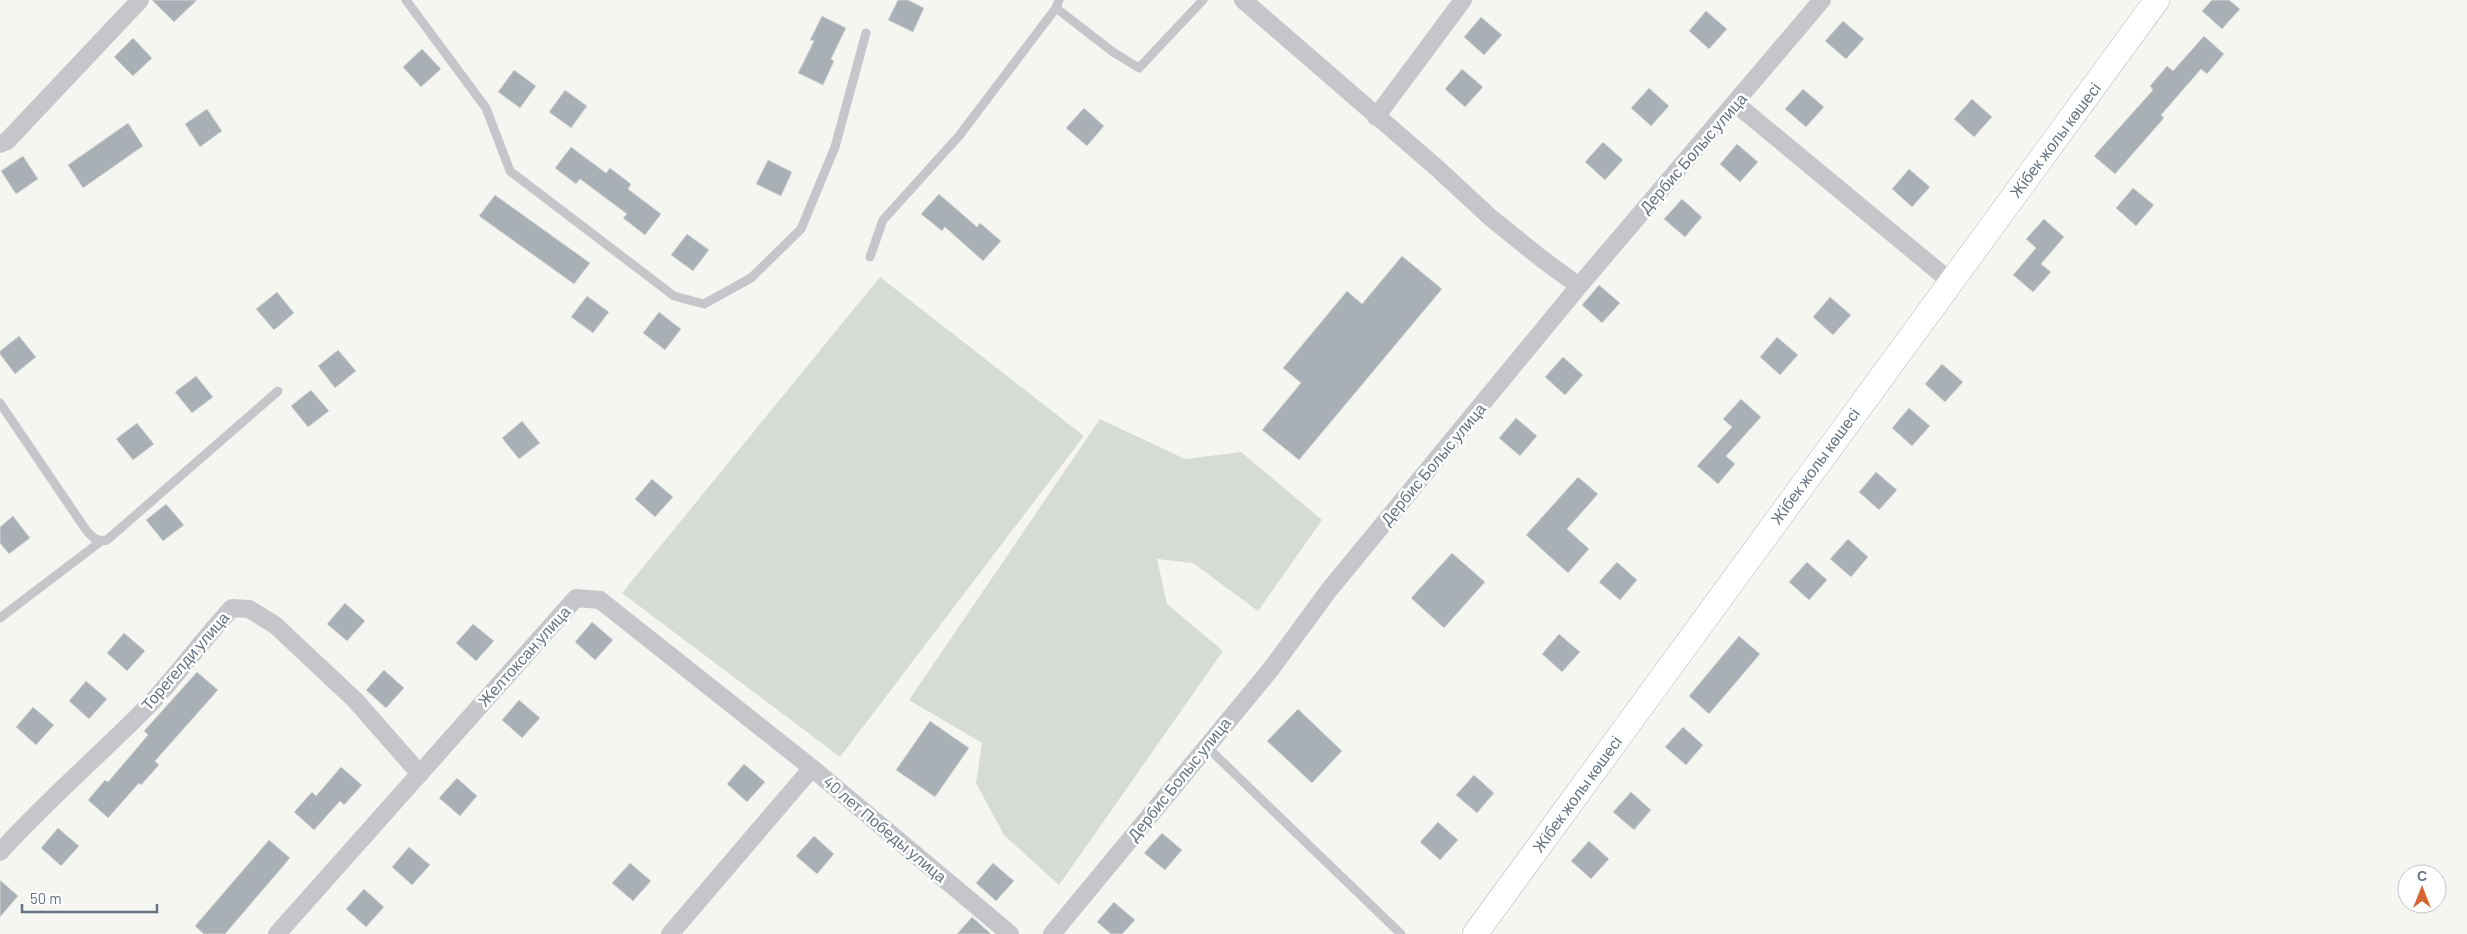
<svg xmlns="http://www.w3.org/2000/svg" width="2467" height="934" font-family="Barlow,sans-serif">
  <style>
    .green { fill: #d6dcd3 }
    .building { fill: #a8afb5; stroke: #d7d7d5 }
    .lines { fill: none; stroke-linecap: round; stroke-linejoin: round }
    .secondary-casing { stroke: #b4b8bc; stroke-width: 26 }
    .lane { stroke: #c4c6ca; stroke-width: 9 }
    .street { stroke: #c4c6ca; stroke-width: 18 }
    .secondary { stroke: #fff; stroke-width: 25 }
    .labels { text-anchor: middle; stroke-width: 5; stroke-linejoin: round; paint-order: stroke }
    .street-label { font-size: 16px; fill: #667381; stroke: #fff }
  </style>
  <rect width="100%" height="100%" fill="#f5f5f2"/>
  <path class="green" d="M 880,277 L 1084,436 L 840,757 L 622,593 Z
    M 1100,419 L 1185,459 L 1241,452 L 1322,520 L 1258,611 L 1193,563 L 1157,559 L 1167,604 L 1223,651 L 1059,885 L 1004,835 L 976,783 L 982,743 L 909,700 Z"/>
  <path class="building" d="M 152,0 L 197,0 L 174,22 Z
    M 898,0 L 908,0 L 924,8 L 913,32 L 888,20 Z
    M 2212,0 L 2229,0 L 2240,9 L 2222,29 L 2202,11 Z
    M 1706,11 L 1727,29 L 1709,49 L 1689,31 Z
    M 822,16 L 846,28 L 831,59 L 834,61 L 823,85 L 798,73 L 814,41 L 810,40 Z
    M 1481,17 L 1502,35 L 1484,55 L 1464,37 Z
    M 1843,21 L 1864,39 L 1846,59 L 1825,41 Z
    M 2204,36 L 2224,54 L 2207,74 L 2201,69 L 2161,115 L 2164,118 L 2115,174 L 2094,156 L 2153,90 L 2150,86 L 2167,66 L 2173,71 Z
    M 133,38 L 152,58 L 133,76 L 114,57 Z
    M 422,49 L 441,69 L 421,87 L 403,67 Z
    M 1462,69 L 1483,87 L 1465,107 L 1445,89 Z
    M 514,70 L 536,86 L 520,108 L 498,92 Z
    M 1649,88 L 1669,106 L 1651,126 L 1631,108 Z
    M 1803,89 L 1824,107 L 1806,127 L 1785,109 Z
    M 565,90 L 587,106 L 571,128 L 549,112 Z
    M 1972,99 L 1992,117 L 1974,137 L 1954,119 Z
    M 1084,108 L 1104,126 L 1087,146 L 1066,128 Z
    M 207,109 L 222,131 L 200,147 L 185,124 Z
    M 128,123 L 143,146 L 83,188 L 68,165 Z
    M 1603,142 L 1623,160 L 1605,180 L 1585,162 Z
    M 1737,144 L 1758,162 L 1740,182 L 1720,164 Z
    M 571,147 L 606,173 L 610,168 L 631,184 L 628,189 L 661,214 L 645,235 L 623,218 L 627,214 L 580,179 L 576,184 L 555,168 Z
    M 23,156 L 38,179 L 16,194 L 1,171 Z
    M 768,160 L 792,172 L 781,196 L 756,184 Z
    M 1909,169 L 1930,187 L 1912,207 L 1892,189 Z
    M 2133,188 L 2154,205 L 2136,226 L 2116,208 Z
    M 939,194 L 977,227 L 980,223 L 1001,241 L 983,261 L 945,227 L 942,231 L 921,214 Z
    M 495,195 L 590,263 L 574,284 L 479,216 Z
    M 1682,199 L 1702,217 L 1685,237 L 1664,219 Z
    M 2044,219 L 2064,237 L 2041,264 L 2051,272 L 2033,292 L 2013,275 L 2036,248 L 2026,239 Z
    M 687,234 L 709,250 L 693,271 L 671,255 Z
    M 1402,256 L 1442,289 L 1299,460 L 1262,430 L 1301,383 L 1283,368 L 1347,291 L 1362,304 Z
    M 1599,285 L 1620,303 L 1602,323 L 1582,305 Z
    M 277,292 L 294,313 L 274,330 L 256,309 Z
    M 587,296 L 609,312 L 593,333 L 571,317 Z
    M 1830,297 L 1851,315 L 1833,335 L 1813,317 Z
    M 659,312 L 681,329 L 665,350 L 643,333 Z
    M 19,336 L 36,357 L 15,374 L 0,354 L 0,351 Z
    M 1777,337 L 1798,355 L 1780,375 L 1760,357 Z
    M 338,350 L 356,371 L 335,388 L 318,366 Z
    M 1563,357 L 1583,375 L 1565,395 L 1545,377 Z
    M 1942,364 L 1963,382 L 1945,402 L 1925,384 Z
    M 196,376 L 213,397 L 192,413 L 175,392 Z
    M 311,390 L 329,411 L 308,427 L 291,406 Z
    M 1741,399 L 1761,417 L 1726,456 L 1735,464 L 1718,484 L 1697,466 L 1732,427 L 1723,419 Z
    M 1909,408 L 1930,426 L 1912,446 L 1892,428 Z
    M 1516,418 L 1537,436 L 1520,456 L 1499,438 Z
    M 522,421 L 540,443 L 519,459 L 502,438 Z
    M 137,423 L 154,444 L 133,460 L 116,439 Z
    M 1876,472 L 1897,490 L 1879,510 L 1859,492 Z
    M 1578,477 L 1598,494 L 1567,529 L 1589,549 L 1568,573 L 1526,535 Z
    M 652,479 L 673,497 L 655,517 L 635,499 Z
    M 166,504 L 184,525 L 163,541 L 146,520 Z
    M 13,516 L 30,538 L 9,554 L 0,543 L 0,527 Z
    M 1848,539 L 1868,557 L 1851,577 L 1830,559 Z
    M 1452,553 L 1485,582 L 1444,628 L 1411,598 Z
    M 1617,562 L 1637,580 L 1620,600 L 1599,582 Z
    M 1807,562 L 1827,580 L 1809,600 L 1789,582 Z
    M 345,603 L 365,621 L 347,641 L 327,624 Z
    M 592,622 L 613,640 L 595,660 L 575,642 Z
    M 473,624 L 494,641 L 476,661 L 456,643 Z
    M 124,633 L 145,651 L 127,671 L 107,653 Z
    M 1559,634 L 1580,652 L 1562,672 L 1542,654 Z
    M 1739,636 L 1760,654 L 1709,714 L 1689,696 Z
    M 384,670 L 404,688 L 386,708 L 366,690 Z
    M 197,672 L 218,690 L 155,761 L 159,765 L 141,785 L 139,783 L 108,818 L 88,800 L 105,780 L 108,782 L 148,735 L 144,731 Z
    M 86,681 L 107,699 L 89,719 L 69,701 Z
    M 519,700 L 540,718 L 522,738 L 502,720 Z
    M 33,707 L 54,725 L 36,745 L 16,727 Z
    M 1298,709 L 1342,751 L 1312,783 L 1267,741 Z
    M 930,721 L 969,748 L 935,797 L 896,770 Z
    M 1683,727 L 1703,745 L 1686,765 L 1665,747 Z
    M 744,764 L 765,782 L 747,802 L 727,784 Z
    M 341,767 L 362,785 L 344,805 L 340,801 L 314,830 L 294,812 L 312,792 L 316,796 Z
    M 1474,775 L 1494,793 L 1477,813 L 1456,795 Z
    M 457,778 L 477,796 L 460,816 L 439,798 Z
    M 1631,792 L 1651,810 L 1634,830 L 1613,812 Z
    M 1438,822 L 1458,840 L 1440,860 L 1420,842 Z
    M 58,828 L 79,846 L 61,866 L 41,848 Z
    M 1162,833 L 1182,850 L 1165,870 L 1144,853 Z
    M 814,836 L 834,854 L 817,874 L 796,856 Z
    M 269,840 L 290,858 L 225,934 L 204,934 L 195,926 Z
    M 1589,841 L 1609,859 L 1591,879 L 1571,861 Z
    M 409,847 L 430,865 L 412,885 L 392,867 Z
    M 630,863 L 651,881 L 633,901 L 612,883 Z
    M 993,863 L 1014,881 L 996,901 L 976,883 Z
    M 0,880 L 18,896 L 0,917 Z
    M 364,889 L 384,907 L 366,927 L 346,909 Z
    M 1114,902 L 1135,920 L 1122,934 L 1111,934 L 1097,922 Z
    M 972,917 L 991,934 L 957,934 Z"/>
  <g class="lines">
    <defs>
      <path id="secondary" d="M 1475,934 L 2157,0"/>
    </defs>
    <use href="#secondary" class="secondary-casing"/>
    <path class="lane" d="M 406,0 L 486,108 L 510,171 L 674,296 L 704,304 L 751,278 L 801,229 L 835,147 L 866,33
      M 1059,0 L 1056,8 L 1113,52 L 1139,68 L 1203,0
      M 870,257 L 883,220 L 959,136 L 1056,8
      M 0,403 L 86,530 C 93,538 97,542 107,540 L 278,391
      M 0,618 L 100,542
      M 1206,746 L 1401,934"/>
    <path class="street" d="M 1243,0 L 1437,168 L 1491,218 L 1542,259 L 1579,286
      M 1736,104 L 1950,281
      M 1376,117 L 1463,0
      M 0,144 L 7,141 L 140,0
      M 0,852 C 47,800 101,754 150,704 C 179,673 203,639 232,608 L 249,609 L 275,625 L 355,700 L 420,774
      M 277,934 L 576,598 L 600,600 L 812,768
      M 670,934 L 812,768 L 1010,934
      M 1052,934 L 1271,669 L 1329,590 L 1579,286 L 1822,0"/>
    <use href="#secondary" class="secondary"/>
  </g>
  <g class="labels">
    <g class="street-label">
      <text transform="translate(2055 140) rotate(-53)" y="6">Жібек жолы көшесі</text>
      <text transform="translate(1693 153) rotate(-49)" y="6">Дербис Болыс улица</text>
      <text transform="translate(1433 464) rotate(-50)" y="6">Дербис Болыс улица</text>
      <text transform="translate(1815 466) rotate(-54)" y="6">Жібек жолы көшесі</text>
      <text transform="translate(524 656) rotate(-48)" y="6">Желтоксан улица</text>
      <text transform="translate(185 661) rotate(-49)" y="6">Торегелди улица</text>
      <text transform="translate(1179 779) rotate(-51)" y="6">Дербис Болыс улица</text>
      <text transform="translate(1577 794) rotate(-54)" y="6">Жібек жолы көшесі</text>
      <text transform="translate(885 829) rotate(40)" y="6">40 лет Победы улица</text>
    </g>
  </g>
  <g transform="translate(2422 889)"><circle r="24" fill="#ffffff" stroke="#c2c7cd"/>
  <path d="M0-4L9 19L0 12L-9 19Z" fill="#d76430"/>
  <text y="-8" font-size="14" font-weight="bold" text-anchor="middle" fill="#667381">С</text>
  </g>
  <path d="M22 904v8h135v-8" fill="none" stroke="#667381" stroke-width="2.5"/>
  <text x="30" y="904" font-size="15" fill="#667381" stroke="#ffffff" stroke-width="4" paint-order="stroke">50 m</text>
</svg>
